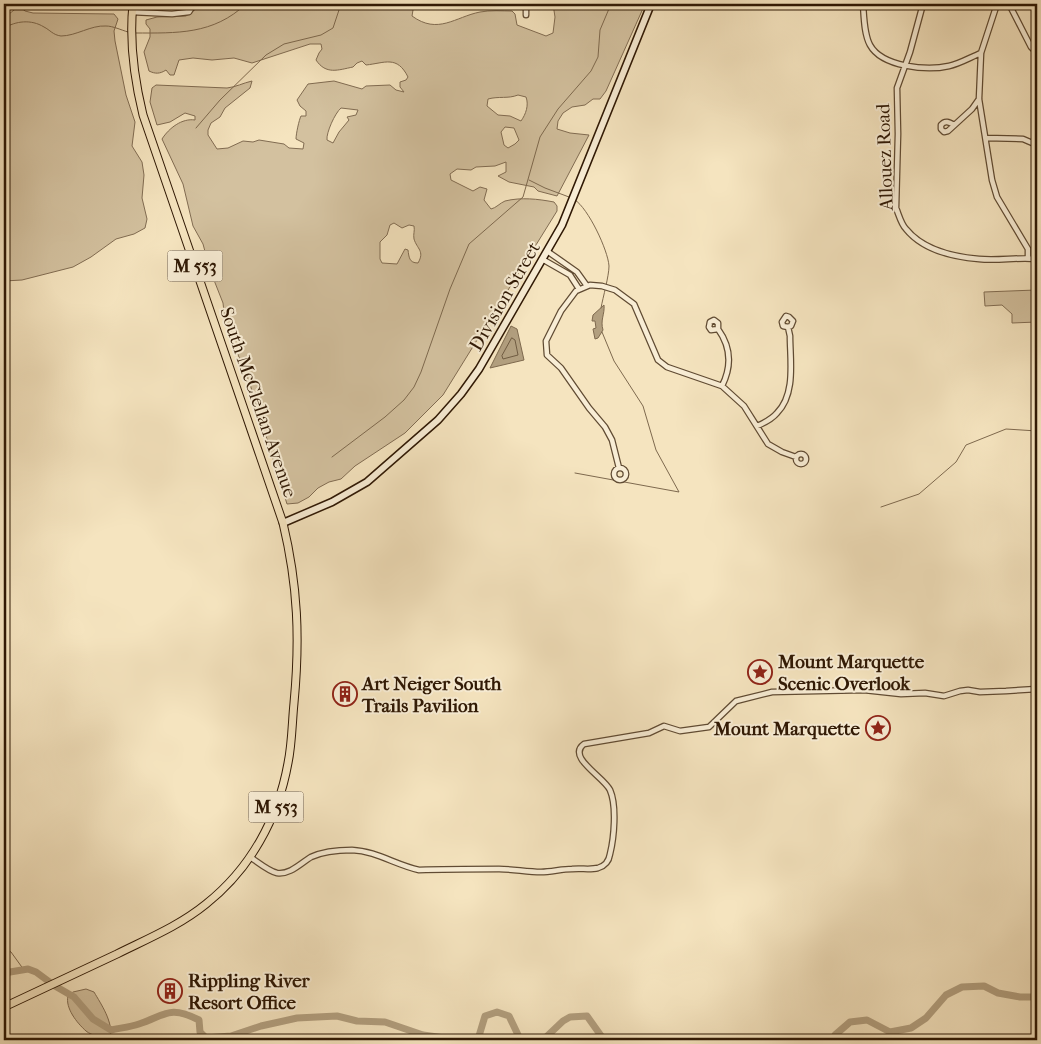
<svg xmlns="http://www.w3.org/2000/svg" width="1041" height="1044" font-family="'IM FELL French Canon',serif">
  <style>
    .green { fill: #d3c19f; stroke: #816c52; fill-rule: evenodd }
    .water { fill: #b29f7f; stroke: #7e694e }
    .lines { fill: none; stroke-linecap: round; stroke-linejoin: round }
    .shore { stroke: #705c42; stroke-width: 1 }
    .stream { stroke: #7e694e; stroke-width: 1 }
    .river { stroke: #b29f7f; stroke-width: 7 }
    .street-casing { stroke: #604b33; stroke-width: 7 }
    .secondary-casing { stroke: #2f1804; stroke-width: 9 }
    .primary-casing { stroke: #2f1804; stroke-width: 9 }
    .street { stroke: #f8edd5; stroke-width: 4.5 }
    .secondary { stroke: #f8edd5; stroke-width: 6 }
    .primary { stroke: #f5e4bf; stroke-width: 7 }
    .labels { text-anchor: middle; stroke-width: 4; stroke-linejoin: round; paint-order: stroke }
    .shield { fill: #f8edd5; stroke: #6b5843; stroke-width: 1 }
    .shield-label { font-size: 18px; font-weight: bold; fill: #2f1804 }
    .street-label { font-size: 19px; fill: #2f1804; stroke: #f8edd5 }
    .poi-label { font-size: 19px; font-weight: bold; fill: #2f1804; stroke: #f8edd5; text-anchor: start }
  </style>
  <rect width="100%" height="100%" fill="#f5e4bf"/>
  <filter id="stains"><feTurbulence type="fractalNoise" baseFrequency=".004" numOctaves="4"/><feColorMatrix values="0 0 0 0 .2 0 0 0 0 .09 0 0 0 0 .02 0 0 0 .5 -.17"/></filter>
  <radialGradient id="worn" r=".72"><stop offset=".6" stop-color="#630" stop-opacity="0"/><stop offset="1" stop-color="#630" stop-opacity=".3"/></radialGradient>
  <path class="green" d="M 203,4 L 414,4 L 412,16 C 438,35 455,17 480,12 C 490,10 502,11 512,11 L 515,14 L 517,25 L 546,36 L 553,33 L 555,17 L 553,4 L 645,4 L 606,91 L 600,99 L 593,99 L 585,105 L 572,107 L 563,113 L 558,121 L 557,129 L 570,133 L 589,135 L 557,196 L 538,191 L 534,187 L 509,182 L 498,176 L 506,172 L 506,162 L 495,166 L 476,167 L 471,170 L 457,169 L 450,174 L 451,180 L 473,191 L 480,187 L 487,189 L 484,200 L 491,209 C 496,208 500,203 505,201 C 521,197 538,199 554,202 L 557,206 L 557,211 L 443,395 L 405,433 L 355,466 L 341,479 L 329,482 L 318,488 L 309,497 L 298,503 L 287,504 L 249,381 L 234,345 L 231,330 L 225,320 L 223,303 L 210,270 L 203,244 L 193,226 L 183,184 L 162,139 C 169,128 182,118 195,120 L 195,116 L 185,113 L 170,122 L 157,125 L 150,102 L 152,88 L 156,85 L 227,88 C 236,87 243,83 252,81 L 250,88 L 225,108 L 220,117 L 211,123 L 208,130 L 208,135 L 217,149 L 228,148 L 243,141 L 253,142 L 259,140 L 284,144 L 289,148 L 303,149 L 304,143 L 296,139 C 296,134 299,120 301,116 L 306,116 L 306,111 L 300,106 L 297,100 L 308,84 L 334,81 L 362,89 L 366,86 L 390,85 L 396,90 L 404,92 L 400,87 L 400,82 L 406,80 L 408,77 C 397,55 385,63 366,65 L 362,61 L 357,63 L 353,67 C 338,70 326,75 316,60 L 319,53 L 322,49 L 321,44 L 310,44 L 252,63 L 234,58 L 212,60 L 193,58 L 179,60 L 174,75 L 170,75 L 166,70 C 160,74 155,74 149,71 L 144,52 L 150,37 L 150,29 L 146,24 L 146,20 L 157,17 L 186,16 ZM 518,95 L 526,97 C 529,105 526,114 521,121 L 510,116 L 498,115 L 487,106 L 488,99 C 499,96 508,99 518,95 ZM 341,108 L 358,110 L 356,115 L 347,117 L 349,120 L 339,132 L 333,143 L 327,140 C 326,133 335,113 341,108 ZM 505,127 L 514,128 L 519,140 L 515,144 L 508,148 L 504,145 L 501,132 ZM 394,223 L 402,228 L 409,225 L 414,226 C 415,231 413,234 414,239 C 417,249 425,251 418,263 C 409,263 409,257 408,250 L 405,249 L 397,264 L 382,263 L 380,259 L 380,242 L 387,235 L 390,225 Z
    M 19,6 L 25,11 L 33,13 L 114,14 L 118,19 L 114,31 L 115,41 L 126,95 L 135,122 L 132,146 L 142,162 L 144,175 L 142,198 L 147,219 L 145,228 L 134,234 L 116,239 L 91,257 L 73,267 L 22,280 L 4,281 L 4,18 Z
    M 1036,290 L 1037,322 L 1012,323 L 1012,314 L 1002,305 L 985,306 L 984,292 Z
    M 86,989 L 94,992 C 101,1004 114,1023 110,1038 C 102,1037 92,1036 86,1031 C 77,1023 65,1008 68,996 L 73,992 Z"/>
  <path class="water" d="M 604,305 C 605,314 600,320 603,330 L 598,338 L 595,339 L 593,329 L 596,328 L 595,321 L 592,321 L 593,315 Z
    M 511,326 L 517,329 L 524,360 L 490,368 Z"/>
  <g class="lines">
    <path class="shore" d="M 512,338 L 515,340 L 518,355 L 503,359 L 502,356 Z"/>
    <path class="stream" d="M 4,28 C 16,21 31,19 44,27 C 50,30 53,35 61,36 C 76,36 91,25 106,26 C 113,26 121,30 128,32
      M 135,33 C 177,33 213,35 246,4
      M 196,128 L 220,100 L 266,55 L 284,44 L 321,35 L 333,28 L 341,4
      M 529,180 L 545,188 L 569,197
      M 575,200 C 588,208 608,250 609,266 C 609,276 603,297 601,308
      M 332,457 L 385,417 L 404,400 L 414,387 L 421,372 L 450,289 L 469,244 L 523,197 L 540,137 L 558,109 L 591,71 L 598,57 L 600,30 L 611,4
      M 575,473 L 679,492 L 656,450 L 643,406 L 614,361 L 602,332
      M 881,507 L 919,494 L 956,462 L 966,445 L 1006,429 L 1037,431
      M 4,948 L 11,952 L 24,970"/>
    <path class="river" d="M 4,973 L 28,969 L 36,972 L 55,986 L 74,997 L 93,1019 L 111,1030 C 120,1028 130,1027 139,1024 C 166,1015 169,1005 199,1020 L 200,1032 L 206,1038 L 231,1036 L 261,1026 L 297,1018 L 337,1016 L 357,1021 L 385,1022 L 423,1035 L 459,1040
      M 471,1040 L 479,1036 L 485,1016 L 497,1012 L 509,1016 L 520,1039 L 524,1040
      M 543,1040 L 563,1021 L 570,1017 L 587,1016 L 604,1040
      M 835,1040 L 835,1035 L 850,1022 L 867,1020 L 890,1032 L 911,1028 L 926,1018 L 946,995 L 962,987 L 984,986 L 998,993 L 1020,997 L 1037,997"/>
    <defs>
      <path id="street" d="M 863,4 C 864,17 864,34 870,45 C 882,67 927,71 949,66 C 959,64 971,57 981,53
        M 923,4 L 910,52 L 897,88 L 898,134 L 896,208 C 899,215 901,224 906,229 C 923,250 954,257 979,259 C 998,261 1018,257 1037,259
        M 997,4 L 981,53 L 979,99 L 992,180 L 997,197 L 1028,249 L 1028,258
        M 1009,4 L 1031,47 L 1037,53
        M 132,12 L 172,14 L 189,12 L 194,4
        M 526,15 L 526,4
        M 954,125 C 949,122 945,120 941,125 L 941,129 L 944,132 L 948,131 L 972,109 L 979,99
        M 986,138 L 1023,139 L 1037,145
        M 547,251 L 577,272 L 587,286
        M 542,259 L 570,275 L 579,289
        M 718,329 L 711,330 L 709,327 L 710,322 L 714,320 L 718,323 L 718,329 C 731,347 732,366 722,386
        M 757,426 C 764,423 772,419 777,413 C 796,394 790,360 790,336 L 788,327 L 783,326 L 782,322 L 786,316 L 789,317 L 793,321 L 791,326 L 788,327
        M796 459a5 5 0 1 1 10 0a5 5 0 1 1-10 0Z
        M 619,468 L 612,440 L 605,427 L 589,408 L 561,368 L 547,355 L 546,341 L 561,311 L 576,291 L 590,285 L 602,286 L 615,290 L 634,304 L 658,360 L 667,367 L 722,386 L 744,406 L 768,444 L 782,452 L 796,457
        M614 474a6 6 0 1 1 12 0a6 6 0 1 1-12 0Z
        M 250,857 C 258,862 268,871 277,873 C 290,875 301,863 311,857 C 324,851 339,850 352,850 C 376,851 396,865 419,870 C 446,869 472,869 499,869 C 513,869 527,872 541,872 C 551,872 562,869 572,869 C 581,868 590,870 598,868 C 605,866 609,861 610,854 C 614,838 617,806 610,790 C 604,777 566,757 584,744 L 649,733 L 664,726 L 680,731 L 709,727 L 736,701 L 772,692 L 864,690 L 901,694 L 925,693 L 944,696 L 960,691 L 968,690 L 980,692 L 1006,691 L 1037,689"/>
      <path id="secondary" d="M 283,523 L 332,502 L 367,482 L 438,420 L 461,394 L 479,369 L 562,225 L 651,4"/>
      <path id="primary" d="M 4,1007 C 42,989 79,972 117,954 C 147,939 179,926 206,904 C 250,869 278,819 288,763 C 292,744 292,723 294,703 C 300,639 298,586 283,523 L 143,115 C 134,78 129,42 133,4"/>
    </defs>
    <use href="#street" class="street-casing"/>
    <use href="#secondary" class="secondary-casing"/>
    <use href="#primary" class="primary-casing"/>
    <use href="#street" class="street"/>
    <use href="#secondary" class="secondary"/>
    <use href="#primary" class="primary"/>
  </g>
  <defs>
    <symbol id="sight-ring" viewBox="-11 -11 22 22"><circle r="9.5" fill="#f8edd5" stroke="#8f2418" stroke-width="1.5"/><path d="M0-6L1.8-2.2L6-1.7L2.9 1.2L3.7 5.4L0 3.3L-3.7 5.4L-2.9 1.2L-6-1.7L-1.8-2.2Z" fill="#8f2418"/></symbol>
    <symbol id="building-ring" viewBox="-11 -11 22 22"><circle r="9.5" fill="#f8edd5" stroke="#8f2418" stroke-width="1.5"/><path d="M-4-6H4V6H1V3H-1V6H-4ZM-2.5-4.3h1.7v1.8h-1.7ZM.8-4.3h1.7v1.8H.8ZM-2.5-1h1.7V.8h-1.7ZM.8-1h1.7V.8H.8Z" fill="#8f2418"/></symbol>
  </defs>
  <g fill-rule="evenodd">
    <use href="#sight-ring" x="746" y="658" width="28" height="28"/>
    <use href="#building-ring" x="331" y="680" width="28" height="28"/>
    <use href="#sight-ring" x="864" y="714" width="28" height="28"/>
    <use href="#building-ring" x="156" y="977" width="28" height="28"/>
  </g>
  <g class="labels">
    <g class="shield">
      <rect x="167.5" y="250.5" width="55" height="31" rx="4"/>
      <rect x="248.5" y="791.5" width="55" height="31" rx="4"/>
    </g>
    <g class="shield-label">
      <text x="195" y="272">M 553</text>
      <text x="276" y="813">M 553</text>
    </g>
    <g class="street-label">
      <text transform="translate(884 157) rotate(-92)" y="7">Allouez Road</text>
      <text transform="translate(504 296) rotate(-60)" y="7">Division Street</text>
      <text transform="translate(259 402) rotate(71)" y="7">South McClellan Avenue</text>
    </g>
    <g class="poi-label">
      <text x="778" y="668">Mount Marquette<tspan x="778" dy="22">Scenic Overlook</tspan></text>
      <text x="362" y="690">Art Neiger South<tspan x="362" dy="22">Trails Pavilion</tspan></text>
      <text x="860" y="735" text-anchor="end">Mount Marquette</text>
      <text x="188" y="987">Rippling River<tspan x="188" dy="22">Resort Office</tspan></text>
    </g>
  </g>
  <rect width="1041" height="1044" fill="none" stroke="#f5e4bf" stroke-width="20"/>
  <rect x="5" y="5" width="1031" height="1034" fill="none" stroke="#2f1804" stroke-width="2.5"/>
  <rect x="10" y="10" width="1021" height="1024" fill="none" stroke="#2f1804"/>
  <rect width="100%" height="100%" filter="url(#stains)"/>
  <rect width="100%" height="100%" fill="url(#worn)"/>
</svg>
